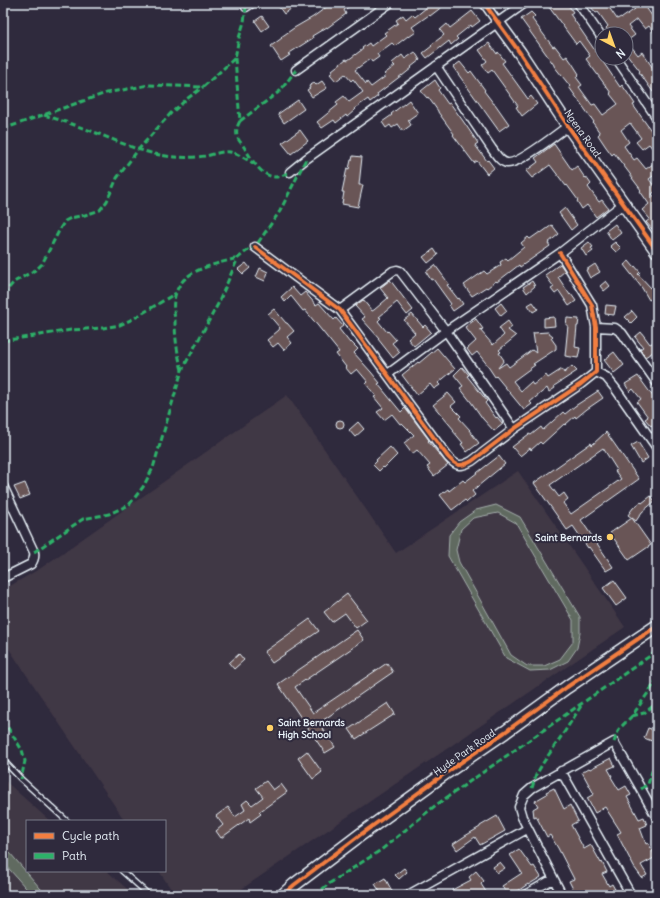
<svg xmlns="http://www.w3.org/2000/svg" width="660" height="898" font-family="Delius,sans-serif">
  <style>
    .built { fill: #403745 }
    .green { fill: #606b60; stroke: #a4aeac; fill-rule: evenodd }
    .building { fill: #695557; stroke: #e8f1f8; fill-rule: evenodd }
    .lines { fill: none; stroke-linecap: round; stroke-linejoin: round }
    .lane-casing { stroke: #e8f1f8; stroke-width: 7 }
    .street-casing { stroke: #e8f1f8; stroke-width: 11 }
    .secondary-casing { stroke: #e8f1f8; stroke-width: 15 }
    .lane { stroke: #2f2a3d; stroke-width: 4 }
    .street { stroke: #2f2a3d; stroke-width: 8 }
    .secondary { stroke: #2f2a3d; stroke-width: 12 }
    .quiet { stroke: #2db169; stroke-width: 3; stroke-dasharray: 6 3; stroke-linecap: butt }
    .cycleway-casing { stroke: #2f2a3d; stroke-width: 6 }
    .cycleway { stroke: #f27e40; stroke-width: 4 }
    .poi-dot { fill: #ffd166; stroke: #2f2a3d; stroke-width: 1.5 }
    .labels { text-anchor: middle; stroke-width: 4; stroke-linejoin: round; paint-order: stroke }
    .street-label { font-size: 10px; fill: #e8f1f8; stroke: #2f2a3d }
    .poi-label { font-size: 10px; font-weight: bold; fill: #e8f1f8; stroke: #2f2a3d; text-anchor: end }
  </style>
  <rect width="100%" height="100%" fill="#2f2a3d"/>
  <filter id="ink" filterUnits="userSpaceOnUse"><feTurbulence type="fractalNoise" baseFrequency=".025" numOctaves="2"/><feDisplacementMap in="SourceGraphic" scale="8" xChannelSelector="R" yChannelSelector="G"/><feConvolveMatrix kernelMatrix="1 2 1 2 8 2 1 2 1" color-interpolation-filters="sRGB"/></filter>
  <g filter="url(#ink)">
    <path class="built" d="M 287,395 L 396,553 L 518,471 L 625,627 L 233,895 L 175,895 L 159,871 L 165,871 L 165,821 L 125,821 L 3,640 L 3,590 L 41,568 Z
      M 3,779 L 50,821 L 27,821 L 27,871 L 107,871 L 134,895 L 3,895 Z"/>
    <path class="green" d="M 496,505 L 520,517 L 580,617 L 580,633 L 577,648 L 568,661 L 550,670 L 530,671 L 506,658 L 448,556 L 449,535 L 459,522 L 476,510 ZM 498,513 L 516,523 L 573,620 L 573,642 L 560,659 L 544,666 L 527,666 L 511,655 L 459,562 L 456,550 L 461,529 L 473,518 Z
      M 3,845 L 4,846 L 46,895 L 32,895 L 3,862 Z"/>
    <path class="building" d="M 285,3 L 299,3 L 284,14 L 279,7 Z
      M 332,3 L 354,3 L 344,10 L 346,14 L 327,28 L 327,27 L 312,36 L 313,38 L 288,54 L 290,55 L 281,61 L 271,46 L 282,38 L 281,37 L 294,28 L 313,17 Z
      M 432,3 L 447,3 L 430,16 L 429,15 L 412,27 L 416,32 L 409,37 L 408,36 L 395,46 L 392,43 L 377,54 L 379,57 L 372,62 L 370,59 L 355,70 L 366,84 L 367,82 L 371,87 L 386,76 L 384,74 L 395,66 L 392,63 L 402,55 L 405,59 L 415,52 L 420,60 L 411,67 L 412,68 L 402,76 L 402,75 L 377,94 L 378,96 L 370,102 L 368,99 L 354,109 L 355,110 L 347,117 L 346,115 L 336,123 L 334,120 L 322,128 L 317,122 L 338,105 L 336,102 L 344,96 L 349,102 L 363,92 L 353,79 L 351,81 L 345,74 L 336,81 L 330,74 L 333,72 L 332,70 L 346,59 L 348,60 L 363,49 L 362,48 L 369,43 L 371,46 L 386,35 L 384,33 L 398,23 L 396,20 L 403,15 L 406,19 L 412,14 L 415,17 Z
      M 546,3 L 567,3 L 573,12 L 570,14 L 596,52 L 599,49 L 602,53 L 602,59 L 601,59 L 620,87 L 622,85 L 627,92 L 635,104 L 633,105 L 657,139 L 657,154 L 649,144 L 642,149 L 636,142 L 641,138 L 630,123 L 621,130 L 629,142 L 624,146 L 634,160 L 637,158 L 646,169 L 657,161 L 657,173 L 649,179 L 657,190 L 652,194 L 657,200 L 657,226 L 652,229 L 646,222 L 650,219 L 642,210 L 649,204 L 640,191 L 641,190 L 632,178 L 633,178 L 614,153 L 612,155 L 606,147 L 598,135 L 600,133 L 593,123 L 594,122 L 569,87 L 570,86 L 554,66 L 554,65 L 521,19 L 531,12 L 535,16 L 532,19 L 553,47 L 555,46 L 564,58 L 567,56 L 572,63 L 579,74 L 576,77 L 582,85 L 579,87 L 592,105 L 595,104 L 603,115 L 618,104 L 610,94 L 611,93 L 586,59 L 590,56 L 579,41 L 576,44 Z
      M 594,3 L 606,3 L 617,19 L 621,17 L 622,18 L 635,9 L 631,3 L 643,3 L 657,23 L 657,37 L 649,26 L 645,29 L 637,19 L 628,26 L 635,35 L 627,41 L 638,55 L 642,52 L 657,74 L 657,89 L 653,92 L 639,72 L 640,71 L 626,53 L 626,34 L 610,34 L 606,28 L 608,26 L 598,12 L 596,13 L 590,6 Z
      M 472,11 L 480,21 L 472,27 L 471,25 L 456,37 L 458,39 L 451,45 L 449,41 L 427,58 L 423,53 L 432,46 L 431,45 L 444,35 L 440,30 L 447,24 L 450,28 Z
      M 262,16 L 269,26 L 262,31 L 255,21 Z
      M 489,43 L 497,54 L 498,52 L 505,61 L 502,63 L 528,99 L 531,96 L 537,104 L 522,116 L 516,107 L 518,106 L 492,70 L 488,73 L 482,65 L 487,61 L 479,50 Z
      M 460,62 L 469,73 L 471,71 L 485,90 L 484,91 L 494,104 L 495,104 L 509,124 L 499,131 L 453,67 Z
      M 435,80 L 440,88 L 438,90 L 448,104 L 450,103 L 463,121 L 478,143 L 475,145 L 487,161 L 488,160 L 494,168 L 487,174 L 477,161 L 474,163 L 453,135 L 454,134 L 438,112 L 438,111 L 428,97 L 427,98 L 421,91 Z
      M 322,81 L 327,88 L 312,97 L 307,90 L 310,88 L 309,86 L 314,83 L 316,85 Z
      M 298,100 L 304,109 L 284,123 L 278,114 Z
      M 409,100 L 418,113 L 408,120 L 411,125 L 403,131 L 398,124 L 392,128 L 390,125 L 386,128 L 382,122 L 392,115 L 391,114 Z
      M 300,130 L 308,141 L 291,154 L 282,143 Z
      M 554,144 L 572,170 L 577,166 L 585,178 L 586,177 L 591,184 L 588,187 L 599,202 L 602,200 L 608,208 L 596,217 L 587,205 L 582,209 L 577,201 L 578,200 L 567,185 L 566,186 L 550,165 L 532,178 L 526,171 L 538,162 L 535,158 Z
      M 353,156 L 362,157 L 359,185 L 363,185 L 358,207 L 342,204 L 344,192 L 342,192 L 347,168 L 349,169 L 351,160 L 352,160 Z
      M 565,208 L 577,225 L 571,230 L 559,213 Z
      M 615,224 L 621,233 L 612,240 L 606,231 Z
      M 552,225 L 559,234 L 548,243 L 550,246 L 520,267 L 519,265 L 497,282 L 496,281 L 487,288 L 486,287 L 472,296 L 464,285 L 484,271 L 487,274 L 501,265 L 500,262 L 506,258 L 508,260 L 524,247 L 521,243 L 528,237 L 530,239 L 540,232 L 541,233 Z
      M 589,242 L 593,247 L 591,248 L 593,251 L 586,256 L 581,248 Z
      M 615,242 L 621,248 L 616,252 L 610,246 Z
      M 434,249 L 438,255 L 428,263 L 423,257 Z
      M 629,261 L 634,267 L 635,266 L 640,272 L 638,274 L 651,288 L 657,298 L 657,309 L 651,299 L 649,300 L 642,288 L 624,265 Z
      M 246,263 L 250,268 L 243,274 L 238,269 Z
      M 560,264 L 565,271 L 558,277 L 570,295 L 571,294 L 576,301 L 569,306 L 559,291 L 555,294 L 551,289 L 554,287 L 545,275 Z
      M 595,264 L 600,272 L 590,278 L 586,270 Z
      M 435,265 L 449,284 L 447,285 L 458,299 L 459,298 L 463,304 L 453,311 L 449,305 L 451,304 L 443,293 L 433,279 L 431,280 L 426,272 Z
      M 260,268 L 268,272 L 265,281 L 256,277 Z
      M 390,280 L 413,310 L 407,315 L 397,302 L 379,317 L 381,318 L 378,321 L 387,332 L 388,331 L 396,340 L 392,343 L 400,352 L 393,358 L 378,339 L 379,338 L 362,319 L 365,317 L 355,306 L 363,300 L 372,311 L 374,310 L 388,298 L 380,288 Z
      M 532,281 L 535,286 L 527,293 L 523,287 Z
      M 606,281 L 610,286 L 604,291 L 600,286 Z
      M 292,287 L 300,296 L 305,292 L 316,305 L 319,303 L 334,320 L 336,318 L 343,326 L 339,329 L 350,343 L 351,342 L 358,349 L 354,353 L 371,372 L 380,383 L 378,384 L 401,412 L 405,408 L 429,440 L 428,441 L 448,465 L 434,476 L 427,467 L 430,465 L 417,450 L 412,454 L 404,443 L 414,435 L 402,423 L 400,424 L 392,414 L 384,420 L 377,412 L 383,408 L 374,397 L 376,396 L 366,384 L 368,382 L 357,369 L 351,374 L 345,367 L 346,367 L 336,354 L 339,352 L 305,310 L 303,311 L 291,296 L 285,302 L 281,297 Z
      M 533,302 L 538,309 L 533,312 L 528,305 Z
      M 501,303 L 507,311 L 501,316 L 495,308 Z
      M 606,305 L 616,306 L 614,315 L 605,314 Z
      M 274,309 L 286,323 L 287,323 L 294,331 L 287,337 L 292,343 L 284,350 L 278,343 L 273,347 L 267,340 L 279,330 L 280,328 L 268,314 Z
      M 632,311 L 637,317 L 631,323 L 625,317 Z
      M 412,314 L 423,327 L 425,325 L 431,332 L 414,346 L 408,339 L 415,333 L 404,320 Z
      M 554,317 L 555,326 L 544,327 L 544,318 Z
      M 567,318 L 579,319 L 578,326 L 577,326 L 575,347 L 580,348 L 578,358 L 565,356 L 568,325 L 566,325 Z
      M 476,319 L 483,329 L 480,330 L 493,345 L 504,335 L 499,328 L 508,321 L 512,327 L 508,330 L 516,336 L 499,350 L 501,352 L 499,353 L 504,360 L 498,368 L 506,363 L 509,367 L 532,350 L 536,353 L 533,333 L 548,332 L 553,336 L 551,338 L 556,345 L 556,349 L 533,364 L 535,365 L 513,381 L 521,391 L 531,382 L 533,385 L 546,375 L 548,378 L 562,369 L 564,373 L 572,366 L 577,371 L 554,386 L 555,388 L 549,392 L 547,388 L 530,402 L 532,404 L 524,410 L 496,376 L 495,377 L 489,368 L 489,367 L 477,352 L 472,356 L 467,349 L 476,341 L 465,327 Z
      M 641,332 L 650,344 L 654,342 L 657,346 L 657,359 L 653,352 L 645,357 L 640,349 L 643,347 L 635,337 Z
      M 437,348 L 455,369 L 438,383 L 440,385 L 434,389 L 430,384 L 417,395 L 402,375 L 418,362 L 419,363 Z
      M 614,352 L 624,365 L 614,373 L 604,360 Z
      M 462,367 L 469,375 L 467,376 L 487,401 L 485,403 L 496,418 L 497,417 L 503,424 L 494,431 L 483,419 L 471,402 L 460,388 L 463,386 L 454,375 Z
      M 638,376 L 657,402 L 657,422 L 651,426 L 645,419 L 648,417 L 637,402 L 641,399 L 633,389 L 630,392 L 625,384 Z
      M 598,391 L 603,398 L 587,409 L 576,418 L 575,416 L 565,425 L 564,424 L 542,444 L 540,442 L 531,450 L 530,448 L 520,456 L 512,447 L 529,434 L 531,435 L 541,427 L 543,430 L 563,412 L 565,414 L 575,406 Z
      M 448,393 L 456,402 L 451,406 L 461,416 L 459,418 L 470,430 L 469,430 L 479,443 L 467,452 L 461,444 L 463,443 L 453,431 L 454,430 L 433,405 Z
      M336 424a4 4 0 1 1 8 0a4 4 0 1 1-8 0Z
      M 358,422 L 364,429 L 355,437 L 349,430 Z
      M 606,432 L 639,479 L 581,520 L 613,567 L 606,571 L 589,547 L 588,548 L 573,526 L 567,530 L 534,483 L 591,443 L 592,445 ZM 603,448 L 617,470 L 615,471 L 621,479 L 571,514 L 563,503 L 568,499 L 564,493 L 559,497 L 550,485 Z
      M 638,442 L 648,458 L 641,463 L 631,446 Z
      M 390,447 L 397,455 L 384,468 L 383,467 L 379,471 L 373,465 L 377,461 L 376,460 Z
      M 499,456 L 505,464 L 472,491 L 475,495 L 467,502 L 465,500 L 452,510 L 440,495 L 448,489 L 449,491 L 463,480 L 465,482 Z
      M 25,483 L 30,495 L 20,499 L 14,487 Z
      M 651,496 L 655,501 L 642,512 L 636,521 L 628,515 L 633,508 L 641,502 L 642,503 Z
      M 632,518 L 651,545 L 629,560 L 610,533 Z
      M 614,580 L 627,598 L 616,606 L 603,588 Z
      M 347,594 L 367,620 L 356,628 L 345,613 L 332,622 L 324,612 Z
      M 310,619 L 319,631 L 272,663 L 264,652 Z
      M 357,630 L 364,640 L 295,687 L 313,713 L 387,663 L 393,672 L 319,723 L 335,747 L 325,753 L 278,684 Z
      M 239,654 L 244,660 L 234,669 L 229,663 Z
      M 388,703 L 395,714 L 356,739 L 349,729 Z
      M 648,728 L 657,731 L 657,743 L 644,738 Z
      M 307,751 L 322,772 L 313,779 L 298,758 Z
      M 611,758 L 615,766 L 608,769 L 612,776 L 611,777 L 619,790 L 626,786 L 631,795 L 627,797 L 639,819 L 644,817 L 647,825 L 640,828 L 646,844 L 648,843 L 656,857 L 641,865 L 647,875 L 642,878 L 634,867 L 617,834 L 621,832 L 605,807 L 595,813 L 587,798 L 594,794 L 582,772 L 589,768 L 590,769 Z
      M 266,781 L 273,790 L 281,784 L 287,792 L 259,812 L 261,814 L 250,822 L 249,818 L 221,838 L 216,831 L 223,825 L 216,816 L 228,807 L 235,817 L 245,810 L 242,804 L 247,800 L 252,805 L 263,797 L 256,788 Z
      M 554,788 L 564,809 L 570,805 L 578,821 L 571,825 L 584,849 L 591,845 L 601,863 L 602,862 L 607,872 L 602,874 L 609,886 L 612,884 L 617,893 L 612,895 L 576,895 L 569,881 L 574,879 L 558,848 L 550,835 L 547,837 L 536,816 L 534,817 L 533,809 L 538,806 L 535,801 L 547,794 L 546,792 Z
      M 497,816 L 505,831 L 480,845 L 475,837 L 457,850 L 453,844 L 465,836 L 480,827 L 480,826 Z
      M 519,849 L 532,867 L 534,866 L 541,877 L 528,885 L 528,884 L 512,895 L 507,895 L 502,886 L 522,873 L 510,855 Z
      M 500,862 L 505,868 L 497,873 L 493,867 Z
      M 404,868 L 407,872 L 399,879 L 395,875 Z
      M 476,871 L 484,881 L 481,884 L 488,895 L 455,895 L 452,890 L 471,880 L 469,877 Z
      M 385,878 L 392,891 L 385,895 L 382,895 L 375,884 Z"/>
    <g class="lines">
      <defs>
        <path id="lane" d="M 3,760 L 21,779 L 67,821
          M 122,871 L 149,895"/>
        <path id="street" d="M 484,3 L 498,23
          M 578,3 L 602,38
          M 246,7 L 252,3
          M 616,58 L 657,118
          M 436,66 L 492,149 C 496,154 500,162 507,163 C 518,165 557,134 568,126
          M 296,70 L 390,3
          M 290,172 L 306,159 L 525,3
          M 255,247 L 340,310 L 448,457 C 457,467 461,467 472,461 L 514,429 L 581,384 L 596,372 L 596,327 L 592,305 L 560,253
          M 340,310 L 393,271 L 397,270 L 400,271 L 446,331 L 514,429
          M 596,327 L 615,328 L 622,333 L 657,383
          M 596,372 L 606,377 L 615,388 L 657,448
          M 388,374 L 446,331 L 560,253 L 623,204
          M 3,486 L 34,552 C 35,557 34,560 31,564 L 3,578
          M 561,771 L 631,895
          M 408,895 L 527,829
          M 525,895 L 553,879
          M 562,895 L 522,817 L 519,807 L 524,795 L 532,788 L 614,742 L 641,789 L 657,818"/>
        <path id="secondary" d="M 498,23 L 520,53 L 568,126 L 657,251
          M 283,895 L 294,885 L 360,835 L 447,772 L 505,732 L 567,687 L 657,626"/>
      </defs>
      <use href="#lane" class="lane-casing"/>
      <use href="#street" class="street-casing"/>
      <use href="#secondary" class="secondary-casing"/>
      <use href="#lane" class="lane"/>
      <use href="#street" class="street"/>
      <use href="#secondary" class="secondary"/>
      <path class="quiet" d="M 235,58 L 240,121 C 237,126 236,131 237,136 C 238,140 242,144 244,147 C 251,158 260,176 275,177 C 281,177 285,174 290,172
        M 44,115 C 63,121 81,127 99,134 C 119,142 139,151 160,155 C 175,158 191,158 206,156 C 214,154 222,151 230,152 C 239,154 247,160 255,164
        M 240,121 L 280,91 L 296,70
        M 3,129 L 106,93 L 149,85 L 203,87 L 235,58 L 239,38 L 244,22 L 246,7
        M 3,295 L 14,282 L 37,269 L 42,264 L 61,227 L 65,221 L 71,218 L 85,215 L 100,210 L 107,201 L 117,178 L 138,150 L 171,113 L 188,98 L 203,87
        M 3,341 L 71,330 L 103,328 L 120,325 L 133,319 L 176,293
        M 182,370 C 177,352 175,338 175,319 C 174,313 173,306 174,301 C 175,292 180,282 187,277 C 199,267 223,262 238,258
        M 34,552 L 83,519 L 109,514 L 129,505 L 143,487 L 153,468 L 182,370 L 218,304 L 238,258 L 248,250 L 255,247 L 280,211 L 306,159
        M 632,716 L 644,713 L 657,703
        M 3,720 L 22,750 L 25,761 L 21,779
        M 614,742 L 619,729 L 632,716 L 657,680
        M 532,788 L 536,775 L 543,763 L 565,731 L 581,706
        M 641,789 L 648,784 L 657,756
        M 315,895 L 330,883 L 381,850 L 436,805 L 657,651"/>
      <defs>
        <path id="cycleway" d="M 484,3 L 520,53 L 568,126 L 657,251
          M 255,247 L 340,310 L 448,457 C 457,467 461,467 472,461 L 514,429 L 581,384 L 596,372 L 596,327 L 592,305 L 560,253
          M 283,895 L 294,885 L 360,835 L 447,772 L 505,732 L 567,687 L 657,626"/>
      </defs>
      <use href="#cycleway" class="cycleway-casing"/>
      <use href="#cycleway" class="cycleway"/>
    </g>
  </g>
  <g class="poi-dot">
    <circle cx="610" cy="537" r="4"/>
    <circle cx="270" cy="728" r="4"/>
  </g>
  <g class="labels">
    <g class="street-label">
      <text transform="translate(583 133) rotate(55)" y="4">Ngena Road</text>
      <text transform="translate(464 752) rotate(-35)" y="4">Hyde Park Road</text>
    </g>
    <g class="poi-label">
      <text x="602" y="541">Saint Bernards</text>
      <text x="278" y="726" text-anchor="start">Saint Bernards<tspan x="278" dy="12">High School</tspan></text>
    </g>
  </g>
  <rect width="660" height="898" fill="none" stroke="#2f2a3d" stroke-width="16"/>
  <rect x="8" y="8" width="644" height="882" fill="none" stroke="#e8f1f8" stroke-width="1.5" filter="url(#ink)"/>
  <rect x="26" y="820" width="140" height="52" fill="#2f2a3d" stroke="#797a88"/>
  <rect x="34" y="833" width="20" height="6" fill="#f27e40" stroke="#797a88"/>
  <text x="62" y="840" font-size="12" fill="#e8f1f8">Cycle path</text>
  <rect x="34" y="853" width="20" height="6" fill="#2db169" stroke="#797a88"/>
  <text x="62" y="860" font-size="12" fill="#e8f1f8">Path</text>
  <g transform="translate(614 46) rotate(139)"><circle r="19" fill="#2f2a3d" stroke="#797a88"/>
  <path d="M0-3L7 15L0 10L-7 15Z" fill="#ffd166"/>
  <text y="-6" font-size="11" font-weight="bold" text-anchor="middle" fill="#e8f1f8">N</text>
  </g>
</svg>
